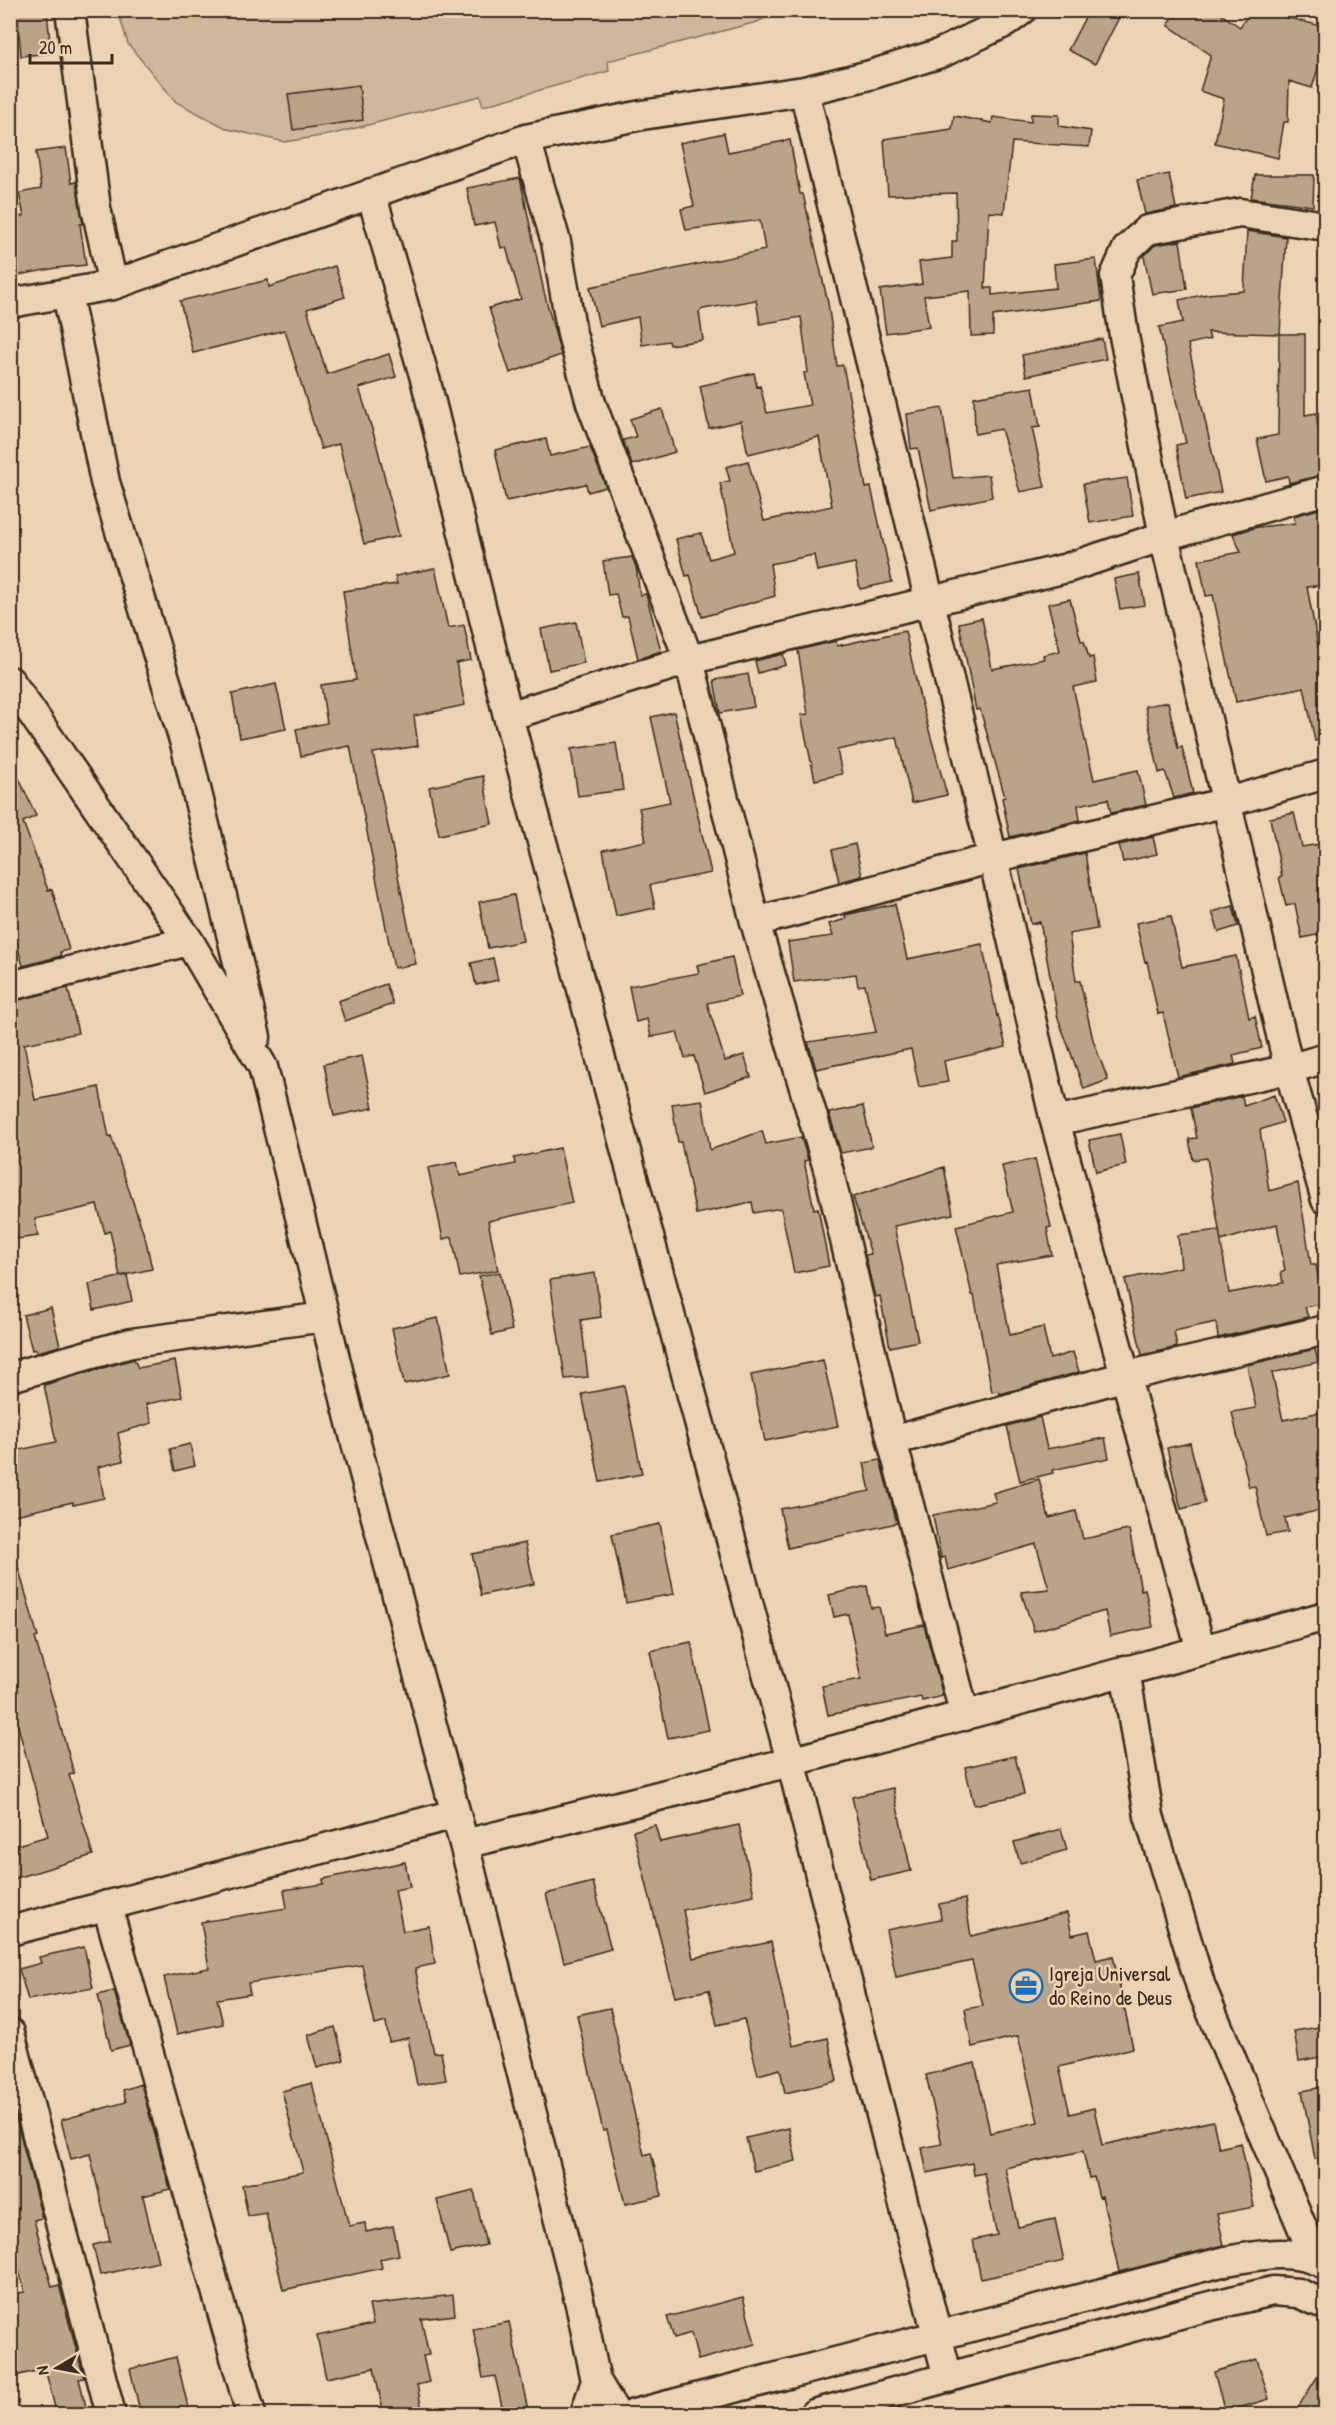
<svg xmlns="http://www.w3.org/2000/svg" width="1336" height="2425" font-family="'Patrick Hand',sans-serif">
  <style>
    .green { fill: #cfb79b; stroke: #85705c; stroke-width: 1.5 }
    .building { fill: #baa489; stroke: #3b2a1e; stroke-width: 1.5 }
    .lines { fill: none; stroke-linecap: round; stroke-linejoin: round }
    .minor-casing { stroke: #3b2a1e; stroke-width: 33 }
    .minor { stroke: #ebd3b3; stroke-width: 28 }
    .labels { text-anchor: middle; stroke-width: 5; stroke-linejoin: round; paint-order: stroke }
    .poi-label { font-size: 21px; fill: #3b2a1e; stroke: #ebd3b3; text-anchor: start }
  </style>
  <rect width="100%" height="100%" fill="#ebd3b3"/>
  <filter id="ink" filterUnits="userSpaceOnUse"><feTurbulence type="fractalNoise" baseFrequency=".0167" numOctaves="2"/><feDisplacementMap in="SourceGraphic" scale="12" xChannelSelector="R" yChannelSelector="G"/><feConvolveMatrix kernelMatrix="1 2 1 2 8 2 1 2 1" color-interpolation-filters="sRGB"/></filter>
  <g filter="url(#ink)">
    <path class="green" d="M 118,11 L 778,11 L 757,22 L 608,61 L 609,71 L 483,106 L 480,96 L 333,134 L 285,142 L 228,129 L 176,102 L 128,44 Z"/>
    <path class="building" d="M 17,10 L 47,10 L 51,53 L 21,56 Z
      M 1089,10 L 1123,10 L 1095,64 L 1068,50 Z
      M 1178,10 L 1215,10 L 1240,27 L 1251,10 L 1282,10 L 1280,16 L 1326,27 L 1326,69 L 1319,65 L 1312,88 L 1289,81 L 1288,122 L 1284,122 L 1278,158 L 1215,143 L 1224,99 L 1200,91 L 1211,55 L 1168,25 Z
      M 359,85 L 363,120 L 293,130 L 288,94 Z
      M 1031,114 L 1059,115 L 1059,126 L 1091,131 L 1089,147 L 1012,142 L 1004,213 L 989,212 L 985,288 L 992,288 L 992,295 L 1056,288 L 1054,264 L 1096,259 L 1101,301 L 993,316 L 993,335 L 971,336 L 970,291 L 924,296 L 929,327 L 886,333 L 880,290 L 922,284 L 919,262 L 952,258 L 952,241 L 957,241 L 956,193 L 888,195 L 884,139 L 952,129 L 954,116 L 992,123 L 993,117 L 1031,122 Z
      M 724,133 L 728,152 L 790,140 L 800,194 L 803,194 L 828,303 L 837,366 L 843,365 L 866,488 L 871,487 L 892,582 L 860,589 L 855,563 L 817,571 L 814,555 L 770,564 L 775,596 L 702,617 L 690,575 L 686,576 L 676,539 L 701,533 L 709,559 L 734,552 L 720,483 L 730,481 L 726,467 L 748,461 L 764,521 L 832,506 L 819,437 L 748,454 L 741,421 L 709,428 L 700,386 L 754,373 L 757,387 L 760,386 L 767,413 L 810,405 L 804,373 L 808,372 L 801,317 L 760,324 L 756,300 L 703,309 L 699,312 L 703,340 L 670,345 L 669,341 L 642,345 L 638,317 L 599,326 L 590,287 L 765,250 L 760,220 L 686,230 L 681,209 L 694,206 L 680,143 Z
      M 66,148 L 71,183 L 76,182 L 83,224 L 80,224 L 86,265 L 56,268 L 14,276 L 10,258 L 10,219 L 24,216 L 19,193 L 41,189 L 36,152 Z
      M 1169,174 L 1176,208 L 1145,214 L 1137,180 Z
      M 1255,175 L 1314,175 L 1313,206 L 1251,198 Z
      M 520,178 L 544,292 L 561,355 L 510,373 L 489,308 L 521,299 L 506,247 L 501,248 L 495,222 L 474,226 L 467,188 Z
      M 1247,231 L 1286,237 L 1280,334 L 1305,334 L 1305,415 L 1316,413 L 1326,474 L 1289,483 L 1288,476 L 1266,481 L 1257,439 L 1278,435 L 1279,334 L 1208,332 L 1210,339 L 1188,344 L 1221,492 L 1186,499 L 1176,445 L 1186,443 L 1159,327 L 1183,322 L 1179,300 L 1207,294 L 1244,291 Z
      M 1180,241 L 1187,289 L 1152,294 L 1144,256 L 1155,245 Z
      M 335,266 L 345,297 L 307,309 L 327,374 L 389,354 L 396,377 L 359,388 L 376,442 L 399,536 L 364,544 L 339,444 L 321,449 L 285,330 L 193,353 L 180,301 L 268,280 L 269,287 Z
      M 1102,339 L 1106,359 L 1026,376 L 1022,355 Z
      M 1033,387 L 1040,427 L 1032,428 L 1045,487 L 1020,492 L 1001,429 L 975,434 L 974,397 Z
      M 942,408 L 953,478 L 989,475 L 992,497 L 931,510 L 918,448 L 911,449 L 907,414 Z
      M 662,409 L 675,452 L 632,465 L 623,440 L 636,437 L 630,419 Z
      M 546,439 L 550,456 L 590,447 L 606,487 L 588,492 L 586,484 L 506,501 L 495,450 Z
      M 1127,478 L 1133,516 L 1090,523 L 1083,484 Z
      M 1326,507 L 1326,585 L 1307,587 L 1319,651 L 1326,650 L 1326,740 L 1315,741 L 1304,687 L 1236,702 L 1213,595 L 1206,596 L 1199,560 L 1241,552 L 1233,534 L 1258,527 L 1295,523 L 1294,516 Z
      M 632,557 L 636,567 L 640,595 L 646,594 L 661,651 L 638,659 L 628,616 L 622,617 L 616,594 L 608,595 L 603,561 Z
      M 435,568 L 448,628 L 464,625 L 471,660 L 456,663 L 465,705 L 414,716 L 418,746 L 373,753 L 416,964 L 394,968 L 350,746 L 301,756 L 296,729 L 327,723 L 321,685 L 356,680 L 343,591 L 397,584 L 395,576 Z
      M 1139,574 L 1145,605 L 1120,609 L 1114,579 Z
      M 1070,599 L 1081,641 L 1084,641 L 1089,658 L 1093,657 L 1097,682 L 1073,687 L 1094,780 L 1138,770 L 1146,805 L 1111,813 L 1108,799 L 1078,805 L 1080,820 L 1010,837 L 1002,798 L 1005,797 L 980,709 L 976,710 L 959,623 L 982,618 L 992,669 L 1044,659 L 1043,655 L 1060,651 L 1048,604 Z
      M 576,622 L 584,663 L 549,670 L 541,629 Z
      M 905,631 L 920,698 L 947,795 L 912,803 L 897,737 L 837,750 L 842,774 L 815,780 L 801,715 L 808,714 L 798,650 L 836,641 L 837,646 Z
      M 783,654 L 786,665 L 758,673 L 755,661 Z
      M 748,674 L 754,707 L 720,713 L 714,680 Z
      M 276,684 L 286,729 L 240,738 L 232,694 Z
      M 1168,702 L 1178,748 L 1182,747 L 1193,793 L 1174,798 L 1165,771 L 1159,773 L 1145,706 Z
      M 674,712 L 711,873 L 650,885 L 655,908 L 616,916 L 603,850 L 646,841 L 639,808 L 670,802 L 651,717 Z
      M 616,743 L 623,790 L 578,796 L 571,749 Z
      M 10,758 L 36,816 L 23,822 L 48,890 L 52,889 L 69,950 L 60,952 L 61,956 L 23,966 L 10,918 Z
      M 483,776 L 492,824 L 439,835 L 429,787 Z
      M 1294,813 L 1302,847 L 1326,843 L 1326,933 L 1302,938 L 1295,904 L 1286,906 L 1279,877 L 1282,876 L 1270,818 Z
      M 1153,837 L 1157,854 L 1123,862 L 1119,845 Z
      M 855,844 L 862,876 L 839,882 L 832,850 Z
      M 1085,853 L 1097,929 L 1069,934 L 1076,981 L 1080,981 L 1093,1040 L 1108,1080 L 1084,1089 L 1058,1018 L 1040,922 L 1031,924 L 1019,869 Z
      M 514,895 L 523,941 L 488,948 L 479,902 Z
      M 895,904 L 907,959 L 982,944 L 997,1016 L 998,1015 L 1006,1047 L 944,1061 L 948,1082 L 919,1087 L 911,1049 L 816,1069 L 808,1042 L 876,1032 L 865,985 L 858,986 L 856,974 L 794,982 L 788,942 L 833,936 L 829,924 L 846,919 L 845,915 Z
      M 1233,906 L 1238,926 L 1219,932 L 1212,912 Z
      M 1171,916 L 1182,967 L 1236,956 L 1249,1018 L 1255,1016 L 1262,1048 L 1233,1055 L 1235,1064 L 1178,1077 L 1163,1013 L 1158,1014 L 1147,961 L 1145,962 L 1136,923 Z
      M 732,957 L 740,996 L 707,1003 L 725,1061 L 744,1055 L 751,1077 L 705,1092 L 694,1056 L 685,1058 L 677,1032 L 651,1037 L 647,1019 L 636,1022 L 629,986 L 699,973 L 697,965 Z
      M 493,958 L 498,980 L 476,985 L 471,963 Z
      M 386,984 L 393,1004 L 345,1021 L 338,1001 Z
      M 68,988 L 78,1033 L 24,1044 L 35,1100 L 99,1087 L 109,1137 L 111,1136 L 146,1241 L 152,1269 L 120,1276 L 110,1231 L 105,1233 L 97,1205 L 35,1219 L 38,1236 L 10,1240 L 10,1002 Z
      M 362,1056 L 373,1108 L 334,1116 L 324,1064 Z
      M 1274,1095 L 1283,1122 L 1260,1130 L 1269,1191 L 1298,1183 L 1311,1265 L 1316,1265 L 1323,1304 L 1305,1307 L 1308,1317 L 1218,1338 L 1216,1322 L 1174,1331 L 1177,1347 L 1142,1355 L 1125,1279 L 1181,1267 L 1178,1235 L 1219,1230 L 1229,1293 L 1283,1283 L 1281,1272 L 1285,1271 L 1277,1224 L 1221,1241 L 1207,1158 L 1193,1160 L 1189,1139 L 1197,1138 L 1191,1108 L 1242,1096 L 1244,1106 Z
      M 702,1100 L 710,1150 L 762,1131 L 766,1144 L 801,1137 L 808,1160 L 804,1161 L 814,1209 L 818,1208 L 829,1266 L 794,1273 L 781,1208 L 754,1213 L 752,1202 L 696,1214 L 681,1142 L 678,1142 L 672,1104 Z
      M 863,1106 L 872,1147 L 841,1153 L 829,1113 Z
      M 1120,1134 L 1126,1165 L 1096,1172 L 1089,1140 Z
      M 560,1148 L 572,1203 L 488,1221 L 498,1270 L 460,1277 L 452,1237 L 443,1239 L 428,1168 L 457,1162 L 460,1176 L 515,1164 L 514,1158 Z
      M 1035,1159 L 1051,1227 L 1047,1228 L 1052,1255 L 996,1265 L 1010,1335 L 1043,1327 L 1050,1359 L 1073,1352 L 1079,1372 L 1000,1394 L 999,1391 L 992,1392 L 974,1295 L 972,1295 L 956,1226 L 1013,1212 L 1002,1166 Z
      M 944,1167 L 953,1214 L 894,1226 L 918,1341 L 890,1347 L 880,1296 L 875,1297 L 865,1255 L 871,1254 L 853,1197 Z
      M 500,1272 L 512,1330 L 492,1335 L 479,1276 Z
      M 595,1273 L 601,1317 L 581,1320 L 588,1377 L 565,1379 L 550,1280 Z
      M 127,1275 L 132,1301 L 94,1310 L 89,1284 Z
      M 51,1308 L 60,1346 L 37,1352 L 36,1349 L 32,1350 L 23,1315 Z
      M 438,1318 L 450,1374 L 404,1384 L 392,1328 Z
      M 1315,1349 L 1318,1362 L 1272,1373 L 1283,1420 L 1326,1411 L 1326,1509 L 1285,1518 L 1288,1532 L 1266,1536 L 1255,1486 L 1249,1487 L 1232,1412 L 1256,1408 L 1247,1365 Z
      M 134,1359 L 138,1368 L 175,1361 L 182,1397 L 146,1404 L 152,1423 L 118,1433 L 123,1461 L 98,1467 L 104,1498 L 73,1505 L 73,1502 L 10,1516 L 10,1452 L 56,1442 L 44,1385 Z
      M 823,1360 L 838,1426 L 765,1441 L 751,1375 Z
      M 624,1386 L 642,1474 L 600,1482 L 582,1394 Z
      M 1040,1417 L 1047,1449 L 1105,1438 L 1109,1458 L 1052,1470 L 1053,1473 L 1020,1481 L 1007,1426 Z
      M 1190,1443 L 1205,1503 L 1181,1509 L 1167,1448 Z
      M 190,1444 L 195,1466 L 175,1471 L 170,1449 Z
      M 880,1460 L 897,1523 L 788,1548 L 780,1509 L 870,1491 L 864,1463 Z
      M 1039,1479 L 1049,1518 L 1076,1511 L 1083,1539 L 1129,1530 L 1141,1590 L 1145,1589 L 1153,1627 L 1110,1636 L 1105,1611 L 1034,1631 L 1021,1592 L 1049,1589 L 1036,1544 L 948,1570 L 945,1557 L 941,1558 L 933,1515 L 996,1502 L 993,1493 Z
      M 660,1524 L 674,1594 L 626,1603 L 612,1534 Z
      M 525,1543 L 534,1584 L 481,1595 L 472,1554 Z
      M 17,1563 L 38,1637 L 35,1638 L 74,1773 L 69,1775 L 93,1855 L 10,1880 L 10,1847 L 48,1836 L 10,1697 L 10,1564 Z
      M 867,1586 L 871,1608 L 879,1607 L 885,1633 L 924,1625 L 943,1696 L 922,1701 L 921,1697 L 828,1715 L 822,1686 L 861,1679 L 848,1614 L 834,1617 L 829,1595 Z
      M 691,1642 L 709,1730 L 668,1738 L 650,1651 Z
      M 1015,1756 L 1024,1794 L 974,1805 L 965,1767 Z
      M 893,1788 L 911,1871 L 871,1880 L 852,1797 Z
      M 655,1825 L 660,1842 L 739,1825 L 754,1895 L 683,1910 L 693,1958 L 771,1942 L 793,2046 L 828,2038 L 837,2081 L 785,2093 L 780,2069 L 758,2075 L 744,2019 L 717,2025 L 709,1990 L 675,1997 L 633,1831 Z
      M 1061,1829 L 1067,1850 L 1020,1863 L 1014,1842 Z
      M 405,1862 L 410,1887 L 395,1890 L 403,1931 L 429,1926 L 435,1964 L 415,1968 L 434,2053 L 441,2052 L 446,2080 L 417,2085 L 408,2038 L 389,2042 L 386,2022 L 375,2025 L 362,1965 L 248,1983 L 250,1994 L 217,1999 L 223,2024 L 177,2034 L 164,1977 L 209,1968 L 201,1922 L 287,1908 L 284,1890 L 324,1884 L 323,1879 Z
      M 593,1882 L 611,1949 L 564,1962 L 546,1894 Z
      M 965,1899 L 971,1936 L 1067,1913 L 1072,1935 L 1089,1931 L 1096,1960 L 1113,1956 L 1133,2048 L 1059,2067 L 1070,2114 L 1094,2108 L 1102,2145 L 1213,2121 L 1219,2148 L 1241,2143 L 1254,2207 L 1217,2214 L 1224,2245 L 1119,2272 L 1102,2196 L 1099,2197 L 1094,2177 L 1089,2178 L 1083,2151 L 1005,2168 L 1018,2227 L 1055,2219 L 1064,2261 L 981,2279 L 973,2240 L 997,2235 L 984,2173 L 974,2175 L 972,2163 L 927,2173 L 922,2148 L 942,2144 L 926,2075 L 975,2063 L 990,2133 L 1038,2122 L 1018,2036 L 972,2047 L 965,2009 L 983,2006 L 972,1961 L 896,1977 L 886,1930 L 941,1919 L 939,1904 Z
      M 84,1947 L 93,1988 L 28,2000 L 19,1969 L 41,1963 L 39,1957 Z
      M 114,1991 L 130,2045 L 111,2050 L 98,1995 Z
      M 610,2008 L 644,2155 L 651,2153 L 662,2196 L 625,2204 L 607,2130 L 603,2131 L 577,2015 Z
      M 1326,2026 L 1326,2056 L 1299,2061 L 1294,2031 Z
      M 335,2027 L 344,2060 L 317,2068 L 308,2035 Z
      M 312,2083 L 349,2226 L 365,2223 L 366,2232 L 393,2226 L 399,2255 L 380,2259 L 382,2268 L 283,2290 L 266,2213 L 248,2216 L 242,2185 L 303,2172 L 282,2091 Z
      M 141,2084 L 170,2189 L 143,2196 L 158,2262 L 100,2275 L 93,2245 L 110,2241 L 90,2154 L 71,2159 L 61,2120 L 126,2102 L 123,2090 Z
      M 1323,2087 L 1326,2103 L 1326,2158 L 1315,2159 L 1302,2091 Z
      M 16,2118 L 42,2218 L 34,2220 L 52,2287 L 59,2285 L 84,2378 L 79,2379 L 88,2415 L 57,2415 L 45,2369 L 10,2377 L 10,2294 L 25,2292 L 10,2239 L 10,2119 Z
      M 789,2128 L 796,2161 L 754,2171 L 746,2138 Z
      M 474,2191 L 486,2245 L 450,2253 L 437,2200 Z
      M 453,2295 L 455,2315 L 421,2319 L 429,2355 L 423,2356 L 429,2382 L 417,2385 L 423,2415 L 384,2415 L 374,2368 L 326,2378 L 317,2336 L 373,2324 L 369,2305 Z
      M 743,2297 L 755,2344 L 698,2360 L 691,2333 L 674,2338 L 667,2317 Z
      M 509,2322 L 529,2415 L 504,2415 L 495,2376 L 483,2378 L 473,2329 Z
      M 176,2357 L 190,2415 L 141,2415 L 130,2369 Z
      M 1257,2359 L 1269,2399 L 1225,2412 L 1214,2372 Z
      M 1326,2363 L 1326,2415 L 1293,2415 Z"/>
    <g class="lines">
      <defs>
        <path id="minor" d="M 70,10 L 96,208 L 113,285
          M 804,91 L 993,858 L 1055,1121 L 1201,1650
          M 526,139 L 556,242 L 572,334 L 591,403 L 689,660 L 755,922 L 829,1172 L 892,1441 L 965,1716
          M 371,193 L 426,382 L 508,716 L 791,1761 L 948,2378
          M 1326,226 L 1240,213 L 1147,230 L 1127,249 L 1115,276 L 1124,336 L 1164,536 L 1289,1069 L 1326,1200
          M 67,293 L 105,482 L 186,747 L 256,1037
          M 10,303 L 113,285 L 526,139 L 642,115 L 804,91 L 870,75 L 941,53 L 1006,22 L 1022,10
          M 10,681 L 189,941 L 263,1067 L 357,1447 L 464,1844 L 580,2304 L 596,2381 L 616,2414
          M 508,716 L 689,660 L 1067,568 L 1164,536 L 1326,490
          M 755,922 L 993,858 L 1228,802 L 1326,774
          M 10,986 L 189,941
          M 1055,1121 L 1289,1069 L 1326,1058
          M 10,1377 L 131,1343 L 325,1317
          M 892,1441 L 1126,1376 L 1326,1330
          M 1125,1670 L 1149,1816 L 1201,1987 L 1316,2260
          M 464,1844 C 753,1775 1039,1695 1326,1616
          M 107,1905 L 251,2414
          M 10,1931 L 455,1814
          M 10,2033 L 111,2414
          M 585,2414 L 596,2381
          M 634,2414 L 1226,2261 C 1260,2255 1294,2247 1326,2265
          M 814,2414 L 1198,2309 L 1273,2291 L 1298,2293 L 1326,2305"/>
      </defs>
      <use href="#minor" class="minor-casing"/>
      <use href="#minor" class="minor"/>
    </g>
  </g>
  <defs>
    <symbol id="office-ring" viewBox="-11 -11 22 22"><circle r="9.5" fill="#ebd3b3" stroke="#1f6fb2" stroke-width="1.5"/><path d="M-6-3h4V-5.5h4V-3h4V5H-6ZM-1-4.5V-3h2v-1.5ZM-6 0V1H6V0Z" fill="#1f6fb2"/></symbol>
  </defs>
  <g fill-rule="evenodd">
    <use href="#office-ring" x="1007" y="1967" width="38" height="38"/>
  </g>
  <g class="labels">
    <g class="poi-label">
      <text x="1049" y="1981">Igreja Universal<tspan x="1049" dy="24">do Reino de Deus</tspan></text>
    </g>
  </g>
  <rect width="1336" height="2425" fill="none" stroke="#ebd3b3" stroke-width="36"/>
  <rect x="18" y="18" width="1300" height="2389" fill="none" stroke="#3b2a1e" stroke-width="2" filter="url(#ink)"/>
  <g transform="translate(57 2368) rotate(260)" stroke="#ebd3b3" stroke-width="4.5" paint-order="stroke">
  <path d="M0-4.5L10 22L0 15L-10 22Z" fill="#3b2a1e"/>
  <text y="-9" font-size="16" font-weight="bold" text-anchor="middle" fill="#3b2a1e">N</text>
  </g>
  <path d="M30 54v9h82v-9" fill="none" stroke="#3b2a1e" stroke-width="3"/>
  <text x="39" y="54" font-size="18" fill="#3b2a1e" stroke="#ebd3b3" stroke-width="4.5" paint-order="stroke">20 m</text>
</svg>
